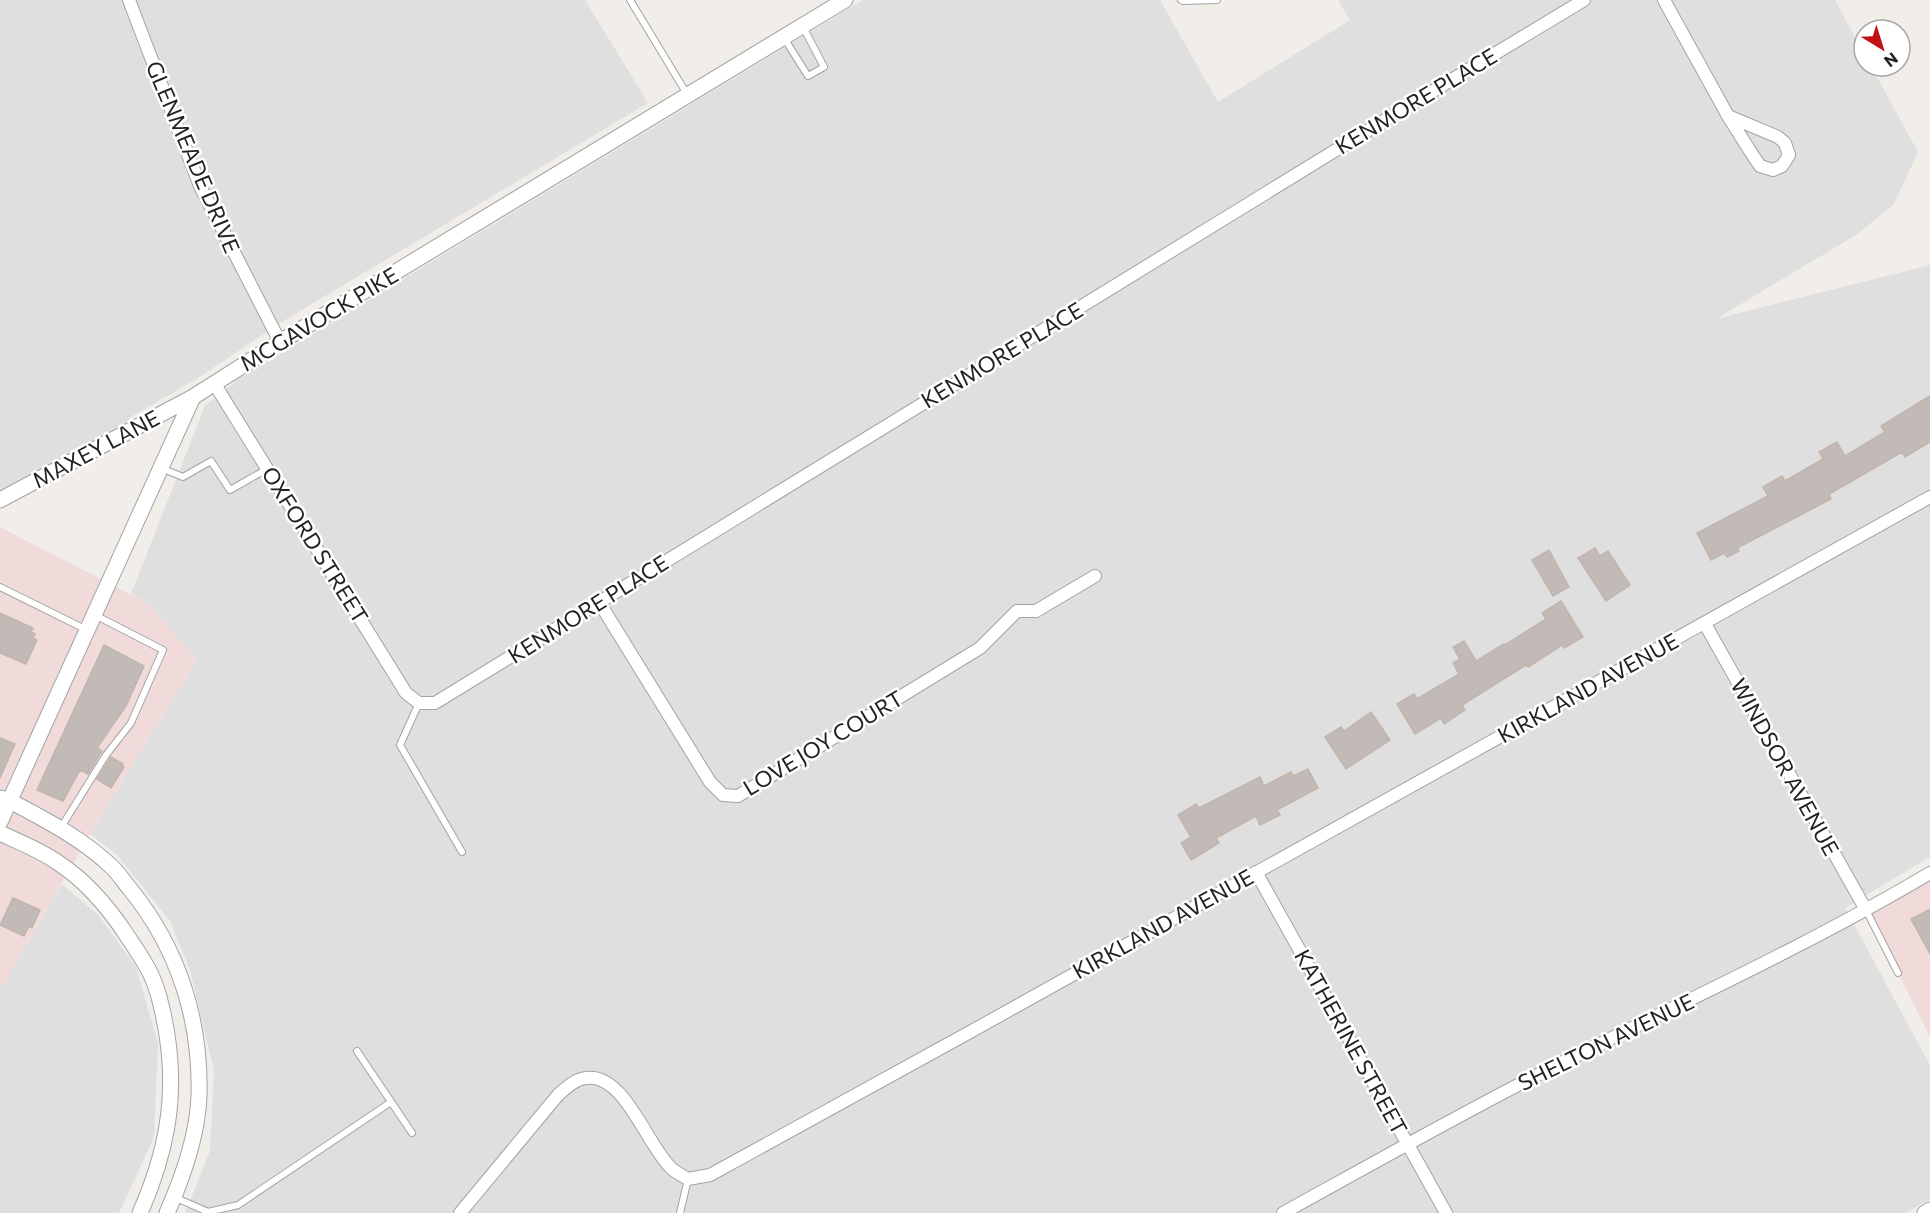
<svg xmlns="http://www.w3.org/2000/svg" width="1930" height="1213" font-family="Commissioner,sans-serif">
  <style>
    .residential { fill: #dfdfdf }
    .commercial { fill: #f0dbda }
    .building { fill: #c1bab6; stroke: #c2b5ac; stroke-width: 1.5 }
    .lines { fill: none; stroke-linecap: round; stroke-linejoin: round }
    .service-casing { stroke: #a3a3a3; stroke-width: 8 }
    .minor-casing { stroke: #a3a3a3; stroke-width: 14 }
    .tertiary-casing { stroke: #a3a3a3; stroke-width: 17 }
    .service { stroke: #fff; stroke-width: 6 }
    .minor { stroke: #fff; stroke-width: 12 }
    .tertiary { stroke: #fff; stroke-width: 15 }
    .labels { text-anchor: middle; stroke-width: 5; stroke-linejoin: round; paint-order: stroke }
    .street-label { font-size: 22px; fill: #222; stroke: #fff }
  </style>
  <rect width="100%" height="100%" fill="#f1eee9"/>
  <path class="residential" d="M 0,0 L 585,0 L 648,103 L 280,323 L 195,380 L 129,418 L 130,425 L 0,492 Z
    M 863,0 L 1160,0 L 1218,102 L 1350,20 L 1338,0 L 1835,0 L 1864,54 L 1864,66 L 1871,66 L 1918,152 L 1894,204 L 1856,235 L 1716,319 L 1930,265 L 1930,857 L 1845,908 L 1930,1065 L 1930,1199 L 1905,1213 L 185,1213 L 210,1151 L 214,1070 L 190,970 L 170,921 L 117,855 L 90,834 L 197,660 L 149,604 L 131,594 L 205,406 L 240,378 Z
    M 62,884 L 99,916 L 136,967 L 158,1043 L 154,1137 L 119,1213 L 0,1213 L 0,984 L 3,985 Z"/>
  <path class="commercial" d="M 0,527 L 149,604 L 197,660 L 90,834 L 3,986 L 0,984 Z
    M 1930,873 L 1930,1037 L 1866,910 Z"/>
  <path class="building" d="M 1930,396 L 1930,442 L 1905,457 L 1902,452 L 1857,478 L 1829,494 L 1831,499 L 1737,548 L 1739,551 L 1727,557 L 1724,553 L 1711,560 L 1697,533 L 1768,496 L 1763,487 L 1782,476 L 1785,481 L 1823,459 L 1819,452 L 1837,442 L 1845,456 L 1885,432 L 1881,426 Z
    M 1595,548 L 1600,556 L 1608,551 L 1630,585 L 1606,601 L 1578,558 Z
    M 1549,550 L 1569,587 L 1553,596 L 1532,560 Z
    M 1561,601 L 1583,637 L 1564,648 L 1562,645 L 1528,667 L 1526,665 L 1462,705 L 1465,710 L 1444,724 L 1441,718 L 1415,734 L 1397,704 L 1414,694 L 1417,699 L 1459,674 L 1453,663 L 1460,659 L 1453,647 L 1464,641 L 1476,661 L 1504,644 L 1505,645 L 1546,619 L 1542,613 Z
    M 0,613 L 33,628 L 31,632 L 35,634 L 33,638 L 37,640 L 26,664 L 0,653 Z
    M 104,645 L 144,666 L 126,706 L 97,748 L 102,751 L 88,774 L 80,770 L 63,801 L 37,790 Z
    M 1371,712 L 1390,740 L 1346,769 L 1325,737 L 1341,727 L 1344,731 Z
    M 0,738 L 15,744 L 0,778 Z
    M 111,757 L 123,764 L 122,766 L 124,767 L 111,788 L 97,779 Z
    M 1308,769 L 1318,788 L 1277,810 L 1280,815 L 1260,825 L 1256,816 L 1216,838 L 1219,843 L 1191,860 L 1181,843 L 1191,837 L 1178,815 L 1196,804 L 1199,808 L 1260,777 L 1264,786 L 1291,772 L 1293,776 Z
    M 13,898 L 40,910 L 32,928 L 29,926 L 24,936 L 0,925 Z
    M 1930,909 L 1930,954 L 1911,919 Z"/>
  <g class="lines">
    <defs>
      <path id="service" d="M 630,0 L 687,94
        M 1181,0 L 1183,1 L 1217,0
        M 784,38 L 808,76 L 824,67 L 803,27
        M 161,468 L 183,477 L 211,461 L 230,490 L 267,469
        M 0,587 L 87,630
        M 419,703 L 400,745 L 462,852
        M 60,829 L 106,755 L 131,723 L 163,650 L 95,615
        M 1866,910 L 1898,973
        M 357,1051 L 412,1133
        M 174,1197 L 208,1212 L 238,1205 L 391,1102
        M 680,1213 L 688,1179"/>
      <path id="minor" d="M 129,0 L 200,186 L 280,342
        M 1664,0 L 1728,116 L 1750,151 L 1760,166 L 1773,170 L 1782,166 L 1789,155 L 1785,143 L 1778,137 L 1728,116
        M 214,383 L 406,693 L 419,703 L 435,703 L 1385,120 L 1584,0
        M 599,602 L 710,782 L 723,795 L 738,796 L 980,648 L 1017,611 L 1036,611 L 1095,576
        M 1705,624 L 1866,910
        M 1256,872 L 1446,1213
        M 460,1213 L 558,1095 C 566,1088 575,1079 586,1078 C 624,1072 647,1146 672,1169 C 677,1173 683,1176 688,1179 L 710,1175 L 970,1032 L 1930,497
        M 1283,1213 C 1361,1170 1439,1126 1518,1085 C 1656,1014 1797,952 1930,873"/>
      <path id="tertiary" d="M 0,500 L 193,397 L 280,342 L 845,0
        M 0,798 L 10,801 C 46,820 83,839 113,868 C 119,874 124,882 130,889 C 178,948 201,1019 199,1095 C 198,1133 182,1179 167,1213
        M 0,822 L 193,397
        M 0,833 C 19,842 40,850 57,862 C 85,880 108,907 126,934 C 135,948 146,963 152,977 C 160,995 164,1016 167,1035 C 177,1099 166,1154 140,1213
        M 1925,1213 L 1930,1210"/>
    </defs>
    <use href="#service" class="service-casing"/>
    <use href="#minor" class="minor-casing"/>
    <use href="#tertiary" class="tertiary-casing"/>
    <use href="#service" class="service"/>
    <use href="#minor" class="minor"/>
    <use href="#tertiary" class="tertiary"/>
  </g>
  <g class="labels">
    <g class="street-label">
      <text transform="translate(1416 101) rotate(-31)" y="8">KENMORE PLACE</text>
      <text transform="translate(193 157) rotate(67)" y="8">GLENMEADE DRIVE</text>
      <text transform="translate(319 319) rotate(-31)" y="8">MCGAVOCK PIKE</text>
      <text transform="translate(1002 355) rotate(-31)" y="8">KENMORE PLACE</text>
      <text transform="translate(96 449) rotate(-28)" y="8">MAXEY LANE</text>
      <text transform="translate(315 545) rotate(58)" y="8">OXFORD STREET</text>
      <text transform="translate(588 609) rotate(-32)" y="8">KENMORE PLACE</text>
      <text transform="translate(1588 688) rotate(-29)" y="8">KIRKLAND AVENUE</text>
      <text transform="translate(823 743) rotate(-31)" y="8">LOVE JOY COURT</text>
      <text transform="translate(1785 767) rotate(61)" y="8">WINDSOR AVENUE</text>
      <text transform="translate(1163 924) rotate(-29)" y="8">KIRKLAND AVENUE</text>
      <text transform="translate(1351 1042) rotate(61)" y="8">KATHERINE STREET</text>
      <text transform="translate(1606 1042) rotate(-26)" y="8">SHELTON AVENUE</text>
    </g>
  </g>
  <g transform="translate(1882 48) rotate(142)"><circle r="28" fill="#ffffff" stroke="#a7a7a7" stroke-width="1.5"/>
  <path d="M0-4.5L10 22L0 15L-10 22Z" fill="#c21114"/>
  <text y="-9" font-size="16" font-weight="bold" text-anchor="middle" fill="#222222">N</text>
  </g>
</svg>
